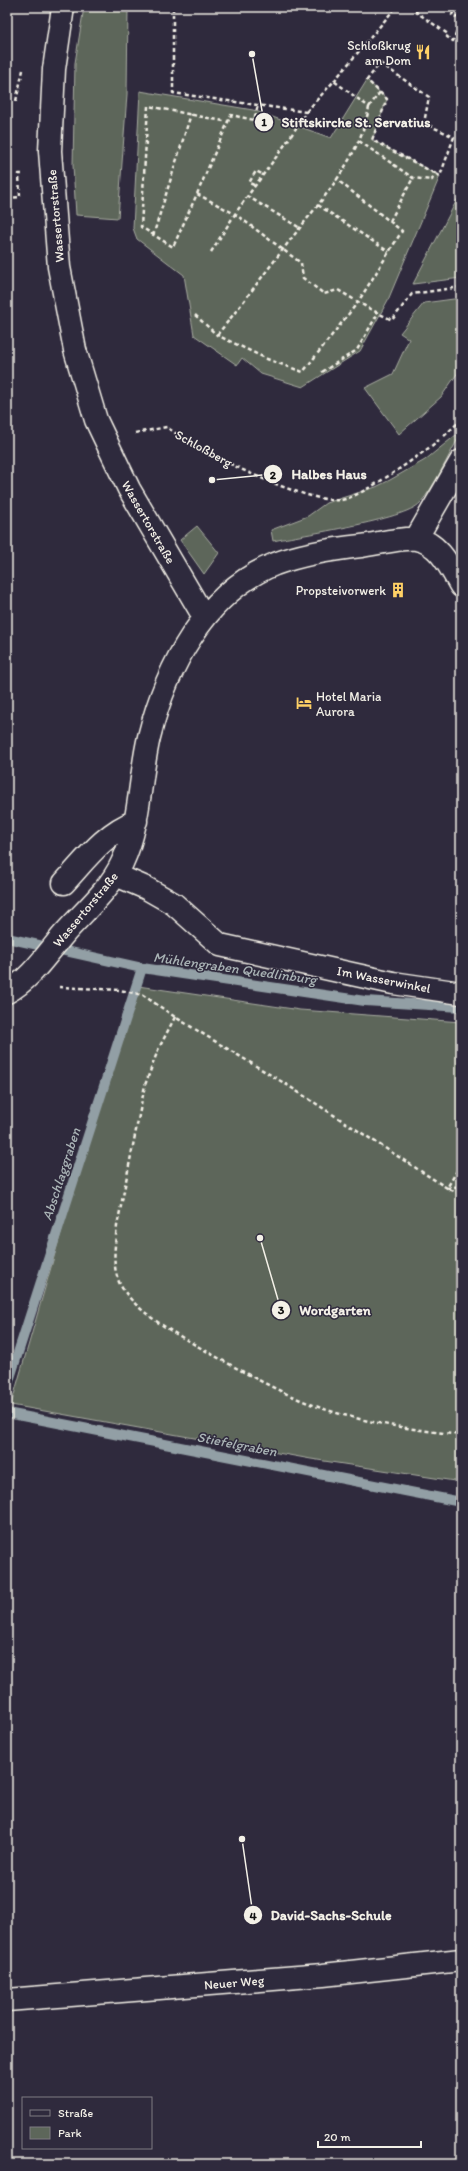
<svg xmlns="http://www.w3.org/2000/svg" width="468" height="2171" font-family="Itim,sans-serif">
  <style>
    .green { fill: #5d665a; stroke: #a8aca1 }
    .lines { fill: none; stroke-linecap: round; stroke-linejoin: round }
    .stream { stroke: #929fa5; stroke-width: 10 }
    .minor-casing { stroke: #f4f1e8; stroke-width: 25 }
    .path { stroke: #f4f1e8; stroke-width: 2.5; stroke-dasharray: 4 3; stroke-linecap: butt }
    .minor { stroke: #2f2a3d; stroke-width: 22 }
    .labels { text-anchor: middle; stroke-width: 3; stroke-linejoin: round; paint-order: stroke }
    .poi-label { font-size: 13px; fill: #f4f1e8; stroke: #2f2a3d; text-anchor: end }
    .street-label { font-size: 13px; fill: #f4f1e8; stroke: #2f2a3d }
    .water-label { font-size: 14px; font-style: italic; fill: #aab4b6; stroke: #2f2a3d }
    .leader { fill: none; stroke: #f4f1e8; stroke-width: 1.5 }
    .callout-dot { fill: #f4f1e8; stroke: #2f2a3d; stroke-width: 1.5 }
    .mark-label { font-size: 12px; text-anchor: middle; font-weight: bold; fill: #111 }
    .callout-label { font-size: 14px; text-anchor: middle; font-weight: bold; fill: #f4f1e8; stroke: #2f2a3d; stroke-width: 3; stroke-linejoin: round; paint-order: stroke }
  </style>
  <rect width="100%" height="100%" fill="#2f2a3d"/>
  <filter id="ink" filterUnits="userSpaceOnUse"><feTurbulence type="fractalNoise" baseFrequency=".025" numOctaves="2"/><feDisplacementMap in="SourceGraphic" scale="8" xChannelSelector="R" yChannelSelector="G"/><feConvolveMatrix kernelMatrix="1 2 1 2 8 2 1 2 1" color-interpolation-filters="sRGB"/></filter>
  <g filter="url(#ink)">
    <path class="green" d="M 84,7 L 128,7 L 127,94 L 118,218 L 76,215 L 73,165 L 75,63 Z
      M 367,80 L 387,99 L 372,140 L 440,176 L 388,300 L 360,351 L 303,387 L 261,374 L 242,358 L 237,365 L 194,335 L 184,275 L 137,239 L 133,228 L 140,91 L 253,110 L 331,138 Z
      M 461,192 L 461,278 L 413,284 Z
      M 461,298 L 461,368 L 441,397 L 399,434 L 365,388 L 393,374 L 409,339 L 400,333 L 424,303 Z
      M 456,435 L 459,437 C 448,456 434,488 420,503 C 405,520 300,535 273,541 L 271,530 L 308,516 L 326,503 L 376,487 L 390,480 L 425,460 Z
      M 197,526 L 219,553 L 204,574 L 180,540 Z
      M 138,986 L 300,1010 L 461,1022 L 461,1482 L 311,1459 L 11,1405 L 108,1071 Z"/>
    <g class="lines">
      <path class="stream" d="M 7,938 L 142,968 L 365,1001 L 461,1007
        M 7,1387 L 142,968
        M 7,1413 L 461,1502"/>
      <defs>
        <path id="minor" d="M 63,7 L 54,69 L 50,151 L 59,267 L 75,350 L 96,420 L 129,489 L 204,617
          M 416,539 L 461,461
          M 116,875 L 146,888 L 174,904 L 220,945 L 393,983 L 461,993
          M 64,883 C 87,858 105,833 136,821
          M 7,992 C 31,979 46,955 64,934 C 83,912 109,891 122,863 C 141,823 139,779 149,737 C 166,668 205,592 275,564 C 302,554 333,549 361,546 C 376,544 404,537 416,539 C 439,542 451,569 461,586
          M 7,2000 L 323,1975 L 461,1960"/>
      </defs>
      <use href="#minor" class="minor-casing"/>
      <path class="path" d="M 173,7 L 173,93 L 306,112 C 285,148 258,180 235,214 L 301,263 L 303,278 L 324,294 L 338,290 L 370,309 L 392,320 L 412,294 L 461,287
        M 423,7 L 416,12 L 448,34 L 447,37 L 453,41 L 461,19 L 452,15 L 455,7
        M 380,63 L 429,97 L 424,123 L 454,137 L 440,176 L 372,140 L 387,99 L 367,80 Z
        M 334,81 L 396,7
        M 16,101 L 23,70
        M 369,107 L 380,92
        M 359,141 L 413,178 L 432,180 L 435,172
        M 254,185 L 249,183 L 256,171 L 262,174
        M 197,194 L 231,115 L 254,120 L 258,105
        M 247,196 L 300,228
        M 7,198 L 20,197 L 19,174 L 23,174
        M 318,205 L 389,252
        M 390,221 L 413,178
        M 153,236 L 191,114
        M 211,252 L 235,214 L 197,194 L 173,247 L 141,227 L 148,106 L 228,122
        M 195,315 L 217,335 L 267,359 L 303,372 L 358,302 L 402,231 L 336,179
        M 217,335 C 244,302 269,267 295,234 C 325,196 361,155 369,107 L 334,81 L 306,112
        M 322,372 L 357,350 L 378,313
        M 135,433 L 167,427 C 195,450 305,504 341,500 C 360,498 422,454 439,440
        M 444,436 L 461,420
        M 59,987 L 120,990 L 143,995 L 175,1017 L 284,1083 L 447,1188 L 461,1194
        M 175,1017 L 158,1050 L 145,1085 L 117,1226 C 115,1246 111,1268 121,1286 C 136,1312 174,1333 199,1347 C 240,1370 282,1395 327,1410 C 371,1424 416,1430 461,1435
        M 461,1164 L 447,1188 L 461,1186"/>
      <use href="#minor" class="minor"/>
    </g>
  </g>
  <defs>
    <symbol id="restaurant-bare" viewBox="-9 -9 18 18"><path d="M-5-6h1v4h1v-4h1v4h1v-4h1v5L-1.5 .5V6h-2V.5L-5-1ZM5-6V6H3V1.5H1.5Q1.5-4 5-6Z" fill="#ffd166" stroke="#2f2a3d" stroke-width="2.5" paint-order="stroke"/></symbol>
    <symbol id="building-bare" viewBox="-9 -9 18 18"><path d="M-4-6H4V6H1V3H-1V6H-4ZM-2.5-4.3h1.7v1.8h-1.7ZM.8-4.3h1.7v1.8H.8ZM-2.5-1h1.7V.8h-1.7ZM.8-1h1.7V.8H.8Z" fill="#ffd166" stroke="#2f2a3d" stroke-width="2.5" paint-order="stroke"/></symbol>
    <symbol id="hotel-bare" viewBox="-9 -9 18 18"><path d="M-6-4.5h1.5V1H6V5H4.5V3h-9V5H-6ZM-4 0a1.8 1.8 0 1 1 3.6 0ZM.5 0V-2.5h3Q6-2.5 6 0Z" fill="#ffd166" stroke="#2f2a3d" stroke-width="2.5" paint-order="stroke"/></symbol>
  </defs>
  <g fill-rule="evenodd">
    <use href="#restaurant-bare" x="412" y="41" width="22" height="22"/>
    <use href="#building-bare" x="387" y="579" width="22" height="22"/>
    <use href="#hotel-bare" x="293" y="692" width="22" height="22"/>
  </g>
  <g class="labels">
    <g class="poi-label">
      <text x="411" y="50">Schloßkrug<tspan x="411" dy="15">am Dom</tspan></text>
      <text x="386" y="595">Propsteivorwerk</text>
      <text x="316" y="701" text-anchor="start">Hotel Maria<tspan x="316" dy="15">Aurora</tspan></text>
    </g>
    <g class="street-label">
      <text transform="translate(55 216) rotate(-95)" y="5">Wassertorstraße</text>
      <text transform="translate(204 448) rotate(29)" y="5">Schloßberg</text>
      <text transform="translate(149 522) rotate(60)" y="5">Wassertorstraße</text>
      <text transform="translate(85 909) rotate(-50)" y="5">Wassertorstraße</text>
      <text transform="translate(384 979) rotate(11)" y="5">Im Wasserwinkel</text>
      <text transform="translate(234 1982) rotate(-5)" y="5">Neuer Weg</text>
    </g>
    <g class="water-label">
      <text transform="translate(235 968) rotate(8)" y="5">Mühlengraben Quedlinburg</text>
      <text transform="translate(61 1174) rotate(-72)" y="5">Abschlaggraben</text>
      <text transform="translate(237 1444) rotate(11)" y="5">Stiefelgraben</text>
    </g>
  </g>
  <path class="leader" d="M252 54L264 122M212 480L273 474M260 1238L281 1310M242 1839L253 1915"/>
  <g class="callout-dot">
    <circle cx="252" cy="54" r="4"/>
    <circle cx="212" cy="480" r="4"/>
    <circle cx="260" cy="1238" r="4"/>
    <circle cx="242" cy="1839" r="4"/>
    <circle cx="264" cy="122" r="10"/>
    <circle cx="273" cy="474" r="10"/>
    <circle cx="281" cy="1310" r="10"/>
    <circle cx="253" cy="1915" r="10"/>
  </g>
  <g class="mark-label">
    <text x="264" y="126">1</text>
    <text x="273" y="479">2</text>
    <text x="281" y="1314">3</text>
    <text x="253" y="1920">4</text>
  </g>
  <g class="callout-label">
    <text x="356" y="127">Stiftskirche St. Servatius</text>
    <text x="329" y="479">Halbes Haus</text>
    <text x="335" y="1315">Wordgarten</text>
    <text x="331" y="1920">David-Sachs-Schule</text>
  </g>
  <rect width="468" height="2171" fill="none" stroke="#2f2a3d" stroke-width="24"/>
  <rect x="12" y="12" width="444" height="2147" fill="none" stroke="#f4f1e8" stroke-width="1.5" filter="url(#ink)"/>
  <rect x="22" y="2097" width="130" height="52" fill="#2f2a3d" stroke="#7e7a81"/>
  <rect x="30" y="2110" width="20" height="6" fill="#2f2a3d" stroke="#7e7a81"/>
  <text x="58" y="2117" font-size="12" fill="#f4f1e8">Straße</text>
  <rect x="30" y="2127" width="20" height="12" fill="#5d665a" stroke="#7e7a81"/>
  <text x="58" y="2137" font-size="12" fill="#f4f1e8">Park</text>
  <path d="M318 2141v6h103v-6" fill="none" stroke="#f4f1e8" stroke-width="2"/>
  <text x="324" y="2141" font-size="12" fill="#f4f1e8" stroke="#2f2a3d" stroke-width="3" paint-order="stroke">20 m</text>
</svg>
